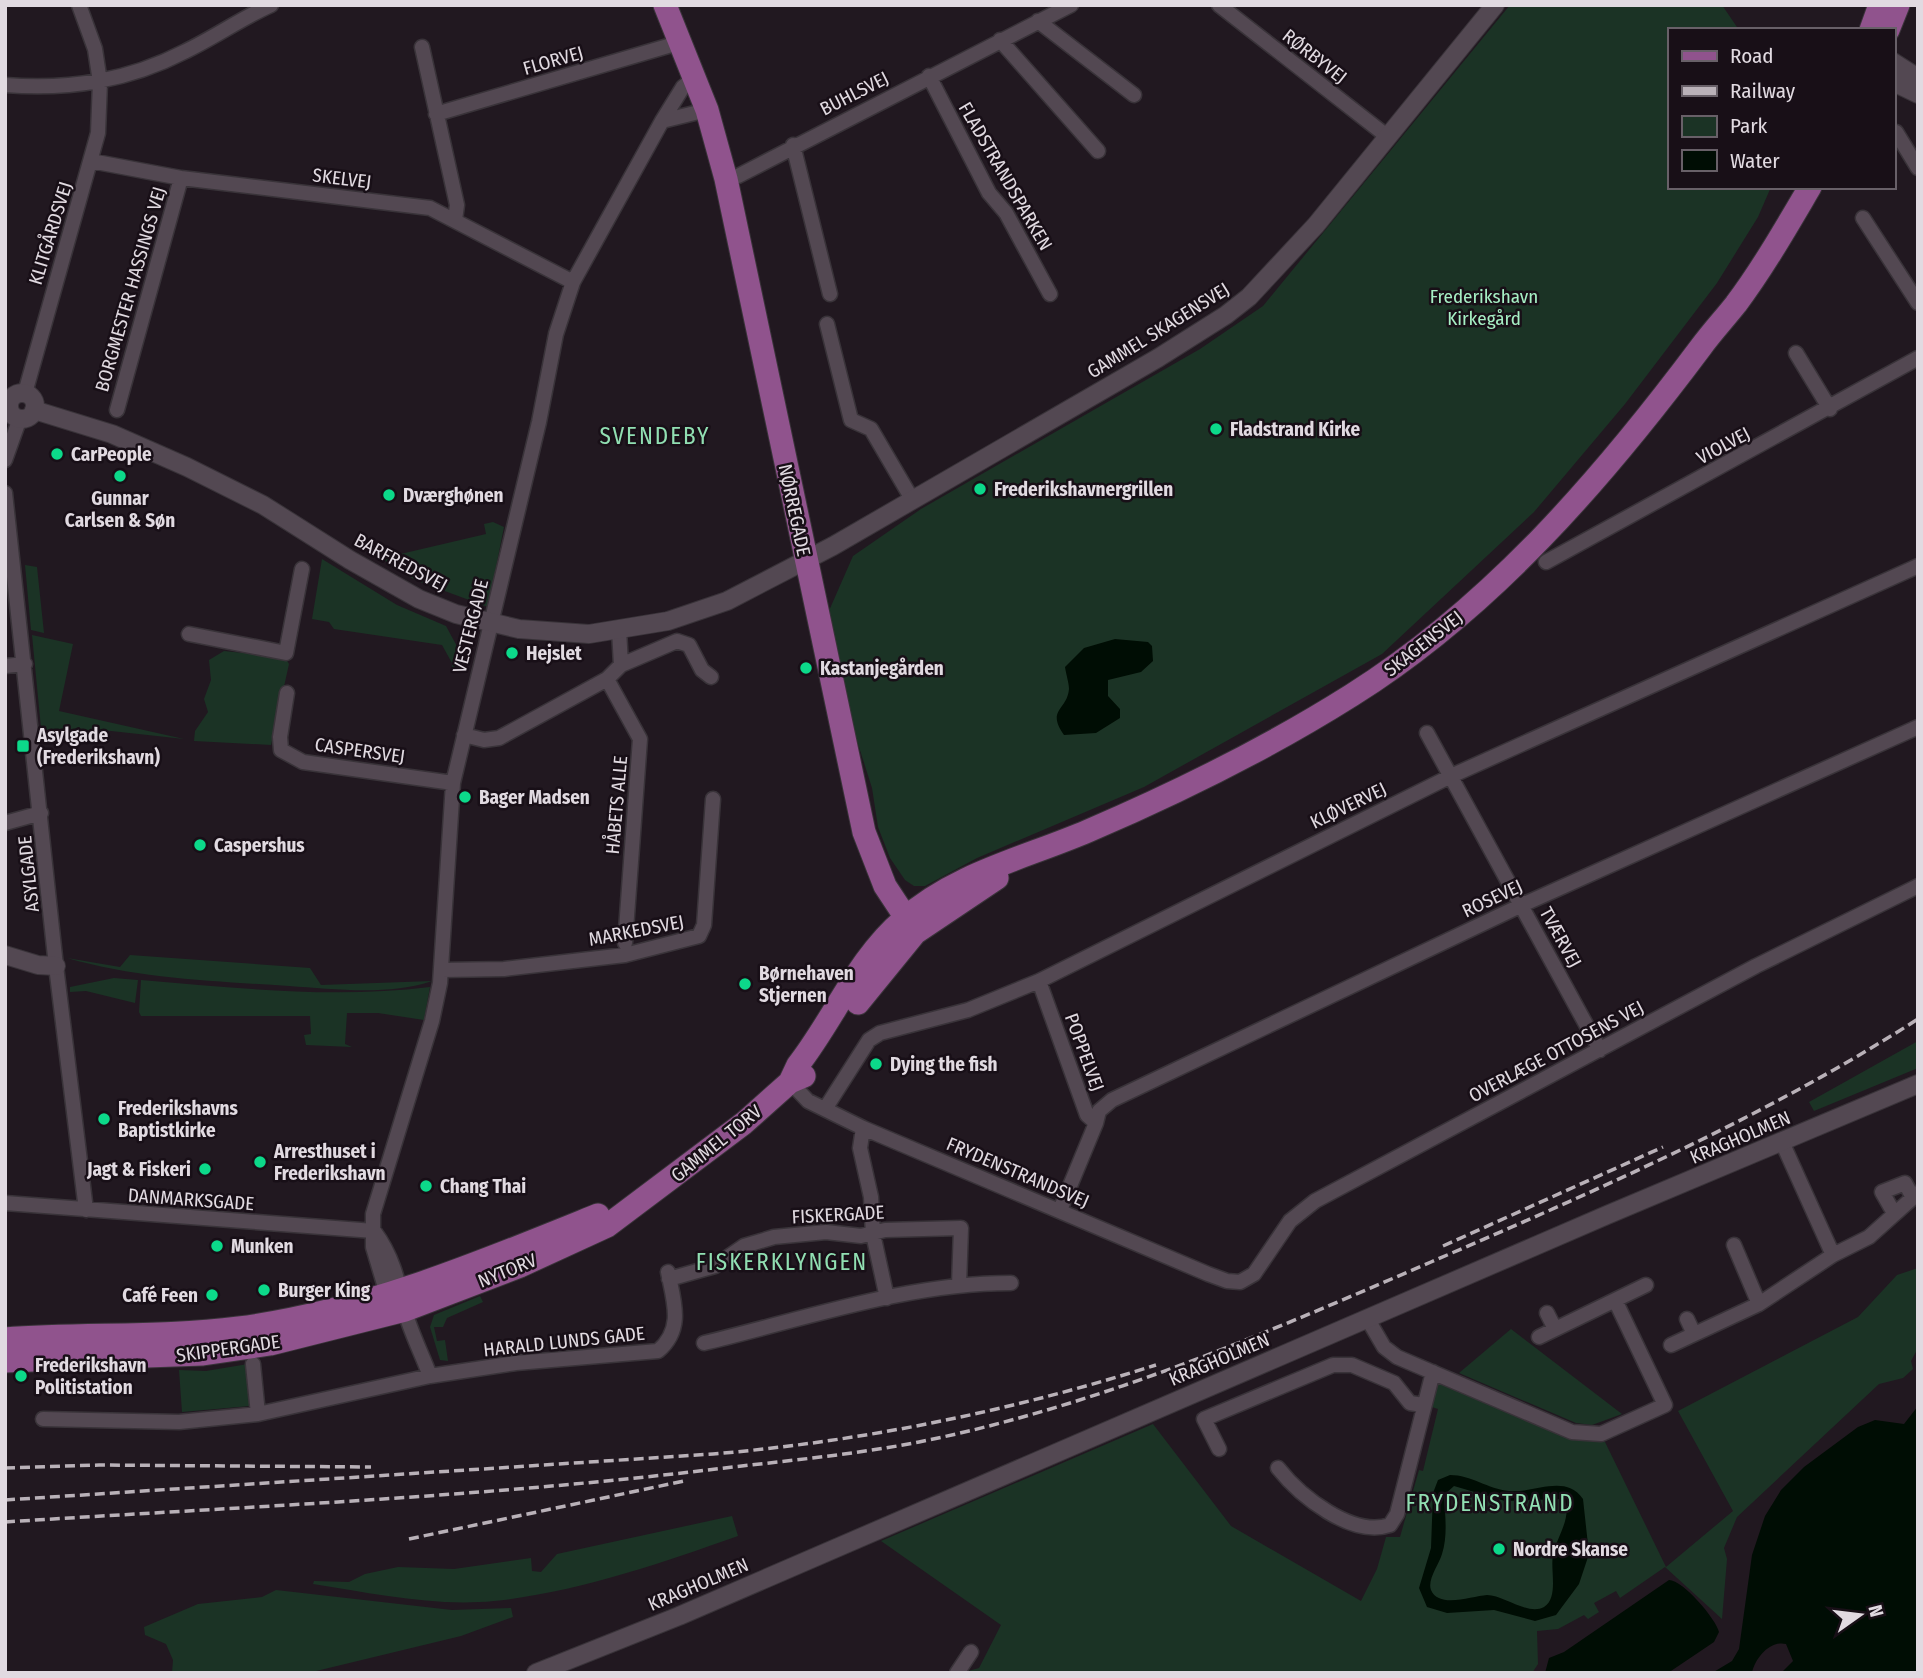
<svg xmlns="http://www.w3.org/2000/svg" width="1923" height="1678" font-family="'Fira Sans Condensed',sans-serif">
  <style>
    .green { fill: #1b3325 }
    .water { fill: #000d04; fill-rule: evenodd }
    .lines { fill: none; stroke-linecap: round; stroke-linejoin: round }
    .minor-casing { stroke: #393339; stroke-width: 17 }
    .tertiary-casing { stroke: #393339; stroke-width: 20 }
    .primary-casing { stroke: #393339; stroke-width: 25 }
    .minor { stroke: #534852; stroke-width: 14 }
    .tertiary { stroke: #534852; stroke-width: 18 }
    .primary { stroke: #90538d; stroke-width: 23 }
    .rail { stroke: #b9b1b8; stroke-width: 3.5; stroke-dasharray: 10 5; stroke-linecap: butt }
    .poi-dot { fill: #0cd98a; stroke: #180f17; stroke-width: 2.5 }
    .labels { text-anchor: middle; stroke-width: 5; stroke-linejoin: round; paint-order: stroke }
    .street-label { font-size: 19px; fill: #e1dae1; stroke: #180f17 }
    .park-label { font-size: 19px; fill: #a6efc4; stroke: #180f17 }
    .poi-label { font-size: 19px; font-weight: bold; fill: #e1dae1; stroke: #180f17; text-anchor: start }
    .quarter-label { font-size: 23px; letter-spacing: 2px; fill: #91dfb2; stroke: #180f17 }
  </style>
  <rect width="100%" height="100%" fill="#211820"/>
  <path class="green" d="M 1510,5 L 1722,5 L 1739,30 L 1669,30 L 1669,187 L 1771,187 L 1758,217 L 1717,283 L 1625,404 L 1534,512 L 1382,654 L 1144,787 L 977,858 L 925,886 L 914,886 L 905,880 L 890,858 L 878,827 L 872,788 L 853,728 L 828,613 L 853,556 L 921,509 L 1200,349 L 1263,306 Z
    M 493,522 L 504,527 L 488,607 L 415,580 L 371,552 L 389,546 L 392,556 L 486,534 L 484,524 Z
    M 322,559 L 397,605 L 446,626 L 466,663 L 464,673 L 452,671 L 452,663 L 442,645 L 334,629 L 329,622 L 312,619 Z
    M 25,565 L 37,567 L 44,633 L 31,630 Z
    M 32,635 L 73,644 L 59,711 L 184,739 L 93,729 L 90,735 L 44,731 L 41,728 Z
    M 224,651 L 285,657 L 289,664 L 271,745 L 194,741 L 195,731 L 208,712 L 204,699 L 211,680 L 209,660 Z
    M 130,955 L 310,968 L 321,985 L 432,981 C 389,996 333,989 289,986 C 214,981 140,979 67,958 L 120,967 Z
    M 114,978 L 138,980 L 135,1003 L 86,991 L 70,992 L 70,987 Z
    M 141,980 C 238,988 333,999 430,987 L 424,1020 L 378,1013 L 347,1013 L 345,1044 L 352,1047 L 306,1045 L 304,1035 L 311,1034 L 310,1016 L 141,1016 L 139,1012 Z
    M 1918,1041 L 1918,1068 L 1814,1111 L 1809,1102 Z
    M 1918,1268 L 1918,1348 L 1911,1361 L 1913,1369 L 1903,1378 L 1879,1384 L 1737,1517 L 1724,1548 L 1727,1559 L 1722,1619 L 1665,1567 L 1620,1598 L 1616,1591 L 1594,1603 L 1599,1612 L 1588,1619 L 1584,1615 L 1558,1629 L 1537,1631 L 1538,1664 L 1532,1673 L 961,1673 L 979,1668 L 1001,1625 L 881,1541 L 1153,1424 L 1231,1526 L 1361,1601 L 1377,1569 L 1386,1537 L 1400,1537 L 1419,1470 L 1423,1471 L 1438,1409 L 1429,1406 L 1437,1380 L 1566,1437 L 1605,1442 L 1666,1567 L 1733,1511 L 1678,1411 L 1858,1317 L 1897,1275 Z
    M 480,1296 L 483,1302 L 447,1318 L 443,1327 L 434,1327 L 437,1341 L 445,1340 L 448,1361 L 440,1360 L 430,1327 L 434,1315 Z
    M 1511,1329 L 1622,1414 L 1592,1425 L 1576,1423 L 1459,1373 Z
    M 248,1364 L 250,1406 L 182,1412 L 179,1370 L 206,1371 Z
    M 732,1516 L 738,1536 C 662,1563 574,1593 494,1601 C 434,1607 372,1593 313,1584 L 314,1581 L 349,1582 L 365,1574 L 398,1567 L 454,1569 L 531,1558 L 532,1571 L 541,1572 L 557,1554 Z
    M 276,1590 L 452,1610 L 511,1608 L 513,1617 L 461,1636 L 308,1673 L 172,1673 L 173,1660 L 166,1644 L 145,1635 L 144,1627 L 198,1604 L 262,1597 Z"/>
  <path class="water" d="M 1115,639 L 1148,642 L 1152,646 L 1153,661 L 1141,672 L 1108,680 L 1108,696 L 1120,709 L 1120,718 L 1096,733 L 1064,735 C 1046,709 1067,711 1069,689 C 1069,683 1066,674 1065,667 L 1084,648 Z
    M 1918,1406 L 1918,1673 L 1781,1673 L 1793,1661 L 1786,1644 C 1770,1640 1755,1658 1752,1673 L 1712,1673 L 1732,1661 L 1739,1649 L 1752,1555 L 1765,1516 L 1781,1490 L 1804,1467 L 1858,1427 L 1875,1420 L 1904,1424 Z
    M 1450,1475 C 1471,1475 1488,1489 1509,1491 C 1533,1494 1565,1473 1583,1499 L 1589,1554 L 1579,1584 L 1556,1615 L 1535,1621 L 1494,1610 L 1447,1613 L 1427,1607 L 1419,1588 L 1431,1548 L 1433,1493 L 1438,1480 ZM 1454,1486 L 1505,1501 L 1564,1499 C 1573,1517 1556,1538 1553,1555 C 1550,1570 1559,1597 1544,1607 C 1528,1616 1504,1595 1487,1595 C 1472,1596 1439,1609 1431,1590 C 1427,1580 1439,1564 1442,1554 C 1448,1535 1445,1515 1444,1495 Z
    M 1669,1580 C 1683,1580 1716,1619 1719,1632 L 1714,1642 L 1668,1673 L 1545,1673 L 1549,1658 L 1564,1652 Z"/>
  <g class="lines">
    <defs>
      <path id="minor" d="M 1219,5 L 1388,137
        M 1038,21 L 1134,95
        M 1000,40 L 1098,151
        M 422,47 L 457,205 L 455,220
        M 929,76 L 989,193 L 1006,213 L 1050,294
        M 5,85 C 70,90 128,81 186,51 C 215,37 242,18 271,5
        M 436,114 L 668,46 L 679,40
        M 662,121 L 707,110
        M 1896,132 L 1918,168
        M 793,145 L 830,294
        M 91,161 L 181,178 L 430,208 L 573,282
        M 726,179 L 738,176 L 1071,5
        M 1863,218 L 1918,303
        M 827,324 L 851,420 L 871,429 L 912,499
        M 1796,353 L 1830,409
        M 25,393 L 98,133 L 100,82 L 95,49 L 79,5
        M 117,410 L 181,178
        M 5,460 L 20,418
        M 5,493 L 56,966 L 86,1210
        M 1546,562 L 1918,358
        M 619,630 L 621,665
        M 189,634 L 286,653 L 302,569
        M 5,666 L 25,664
        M 607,679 L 640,739 L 625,943
        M 287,693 L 280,737 L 281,750 L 303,762 L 453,783
        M 1427,733 L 1600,1050
        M 464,735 L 484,740 L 499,738 L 607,679 L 621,665 L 677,641 L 689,645 L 702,670 L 711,677
        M 5,823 L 41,813
        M 442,970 L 504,969 L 625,955 L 699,936 L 704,925 L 713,799
        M 1039,981 L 1087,1115 L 1096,1123 L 1060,1210
        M 790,1082 L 808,1101 L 863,1128 L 1208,1274 L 1227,1281 L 1240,1282 L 1254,1274 L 1290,1221 L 1315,1201 L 1756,966 L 1918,886
        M 825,1109 L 869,1040 L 880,1033 L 968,1010 L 1039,981 L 1451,776 L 1918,566
        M 1096,1123 L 1099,1111 L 1112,1100 L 1522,905 L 1918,727
        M 863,1128 L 860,1148 L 871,1197 L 873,1234 L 887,1298
        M 1782,1142 L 1833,1255
        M 5,1203 L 374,1231
        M 1894,1213 L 1882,1192 L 1905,1183 L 1912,1196
        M 374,1231 C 392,1255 398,1280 404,1308 C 410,1331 422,1354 430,1376
        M 1734,1245 L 1759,1304
        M 669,1279 L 715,1266 L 744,1246 L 774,1237 L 826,1232 L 861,1236 L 885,1230 L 961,1228 L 959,1285
        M 393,1299 L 387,1294 L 373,1247 L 373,1214 L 432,1021 L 440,983 L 453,783 L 539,422 L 556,334 L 573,282 L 662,121 L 683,87 L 694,78
        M 1547,1313 L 1555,1329
        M 1367,1318 L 1384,1347 L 1397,1357 L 1572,1432 L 1601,1434 L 1665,1405 L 1615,1300
        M 1687,1319 L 1694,1334
        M 1539,1337 L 1646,1285
        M 704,1343 C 804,1319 908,1283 1011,1283
        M 1671,1345 L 1759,1304 L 1833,1255 L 1869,1237 L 1918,1193
        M 253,1364 L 258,1414
        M 43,1419 L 179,1422 L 258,1414 L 430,1376 L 516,1363 L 658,1351 C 684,1329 674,1302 668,1272
        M 1219,1449 L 1204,1419 L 1333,1365 L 1352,1365 L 1394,1383 L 1410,1403 L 1423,1405
        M 1278,1468 C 1300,1496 1352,1538 1390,1525 L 1397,1514 L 1433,1372
        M 957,1673 L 971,1652"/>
      <path id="tertiary" d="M 1893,62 L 1918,78
        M 1893,82 L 1918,94
        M9 406a13 13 0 1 1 26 0a13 13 0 1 1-26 0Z
        M 34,410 L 112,434 L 187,467 L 263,505 L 350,560 L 419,599 L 456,614 L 519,629 L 589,634 L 668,621 L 727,601 L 833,546 L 1158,358 L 1226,315 L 1249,297 L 1316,225 L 1495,5
        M 5,955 L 38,965 L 56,966
        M 536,1673 L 679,1616 L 1607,1215 L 1918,1084"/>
      <path id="primary" d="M 665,5 L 707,110 L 726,179 L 864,832 L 885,886 L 914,930
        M 1871,30 L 1880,5
        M 1888,30 L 1898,5
        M 858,1003 L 915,933 L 997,878
        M 790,1082 L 798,1065 C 834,1019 858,958 903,920 C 956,873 1025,858 1088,831 C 1179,792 1268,748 1352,695 C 1492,607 1603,478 1701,347 C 1712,332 1725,318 1736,304 C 1763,268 1787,226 1810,187
        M 5,1339 C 83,1333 161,1338 239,1328 C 363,1312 482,1262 598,1215
        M 5,1361 L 203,1354 L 270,1344 L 405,1310 L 520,1266 L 607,1226 L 744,1123 L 790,1082 L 804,1076"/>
    </defs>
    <use href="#minor" class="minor-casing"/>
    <use href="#tertiary" class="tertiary-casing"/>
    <use href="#primary" class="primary-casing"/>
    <use href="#minor" class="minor"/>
    <use href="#tertiary" class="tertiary"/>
    <use href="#primary" class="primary"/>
    <path class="rail" d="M 1443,1246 L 1663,1147
      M 5,1468 L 99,1465 L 371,1467
      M 5,1500 L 713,1454 C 865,1441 1011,1411 1156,1365
      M 5,1522 C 236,1507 469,1498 699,1471 C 772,1462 847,1456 919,1442 C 1098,1406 1264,1334 1431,1262 C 1598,1190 1765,1117 1918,1019
      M 409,1539 L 684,1481"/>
  </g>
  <g class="poi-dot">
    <circle cx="1216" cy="429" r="7"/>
    <circle cx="57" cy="454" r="7"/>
    <circle cx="120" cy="476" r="7"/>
    <circle cx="980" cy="489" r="7"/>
    <circle cx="389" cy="495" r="7"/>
    <circle cx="512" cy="653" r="7"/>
    <circle cx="806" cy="668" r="7"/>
    <rect x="16" y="739" width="14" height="14" rx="3.5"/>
    <circle cx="465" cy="797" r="7"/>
    <circle cx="200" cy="845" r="7"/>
    <circle cx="745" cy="984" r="7"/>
    <circle cx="876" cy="1064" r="7"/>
    <circle cx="104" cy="1119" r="7"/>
    <circle cx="260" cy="1162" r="7"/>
    <circle cx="205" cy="1169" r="7"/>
    <circle cx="426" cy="1186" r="7"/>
    <circle cx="217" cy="1246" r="7"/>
    <circle cx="264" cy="1290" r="7"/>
    <circle cx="212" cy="1295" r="7"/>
    <circle cx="21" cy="1376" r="7"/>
    <circle cx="1499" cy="1549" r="7"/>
  </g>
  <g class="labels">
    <g class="street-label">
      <text transform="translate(1315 56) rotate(38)" y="7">RØRBYVEJ</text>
      <text transform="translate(553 60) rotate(-16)" y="7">FLORVEJ</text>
      <text transform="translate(854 93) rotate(-27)" y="7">BUHLSVEJ</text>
      <text transform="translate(1006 176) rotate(60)" y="7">FLADSTRANDSPARKEN</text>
      <text transform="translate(342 178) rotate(7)" y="7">SKELVEJ</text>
      <text transform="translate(50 233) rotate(-73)" y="7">KLITGÅRDSVEJ</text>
      <text transform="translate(130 289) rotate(-74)" y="7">BORGMESTER HASSINGS VEJ</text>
      <text transform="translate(1158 330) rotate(-32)" y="7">GAMMEL SKAGENSVEJ</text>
      <text transform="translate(1723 445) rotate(-28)" y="7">VIOLVEJ</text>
      <text transform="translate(795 510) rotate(78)" y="7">NØRREGADE</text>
      <text transform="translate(401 562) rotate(28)" y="7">BARFREDSVEJ</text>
      <text transform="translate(470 626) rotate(-76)" y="7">VESTERGADE</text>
      <text transform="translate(1423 643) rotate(-38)" y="7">SKAGENSVEJ</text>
      <text transform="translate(360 750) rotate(8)" y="7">CASPERSVEJ</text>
      <text transform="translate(616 805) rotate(-85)" y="7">HÅBETS ALLE</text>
      <text transform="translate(1348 805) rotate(-26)" y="7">KLØVERVEJ</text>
      <text transform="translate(28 874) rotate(-96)" y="7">ASYLGADE</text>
      <text transform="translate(1492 898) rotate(-25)" y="7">ROSEVEJ</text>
      <text transform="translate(636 930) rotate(-11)" y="7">MARKEDSVEJ</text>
      <text transform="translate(1561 937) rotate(61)" y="7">TVÆRVEJ</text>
      <text transform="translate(1556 1051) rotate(-28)" y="7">OVERLÆGE OTTOSENS VEJ</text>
      <text transform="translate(1085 1052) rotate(70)" y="7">POPPELVEJ</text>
      <text transform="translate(1740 1137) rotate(-23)" y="7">KRAGHOLMEN</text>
      <text transform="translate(716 1143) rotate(-39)" y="7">GAMMEL TORV</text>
      <text transform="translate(1018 1172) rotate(23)" y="7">FRYDENSTRANDSVEJ</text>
      <text transform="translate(191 1199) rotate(4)" y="7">DANMARKSGADE</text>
      <text transform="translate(838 1214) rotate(-3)" y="7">FISKERGADE</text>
      <text transform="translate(507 1270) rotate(-22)" y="7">NYTORV</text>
      <text transform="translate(564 1341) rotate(-6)" y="7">HARALD LUNDS GADE</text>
      <text transform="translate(228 1348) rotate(-8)" y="7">SKIPPERGADE</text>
      <text transform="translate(1219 1359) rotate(-23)" y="7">KRAGHOLMEN</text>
      <text transform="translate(698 1584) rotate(-23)" y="7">KRAGHOLMEN</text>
    </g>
    <g class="park-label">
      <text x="1484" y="303">Frederikshavn<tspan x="1484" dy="22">Kirkegård</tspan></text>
    </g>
    <g class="poi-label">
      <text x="1230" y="436">Fladstrand Kirke</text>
      <text x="71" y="461">CarPeople</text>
      <text x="994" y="496">Frederikshavnergrillen</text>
      <text x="403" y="502">Dværghønen</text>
      <text x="120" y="505" text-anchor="middle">Gunnar<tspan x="120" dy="22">Carlsen &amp; Søn</tspan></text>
      <text x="526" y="660">Hejslet</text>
      <text x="820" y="675">Kastanjegården</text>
      <text x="37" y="742">Asylgade<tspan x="37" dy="22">(Frederikshavn)</tspan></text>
      <text x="479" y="804">Bager Madsen</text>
      <text x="214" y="852">Caspershus</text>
      <text x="759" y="980">Børnehaven<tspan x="759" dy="22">Stjernen</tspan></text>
      <text x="890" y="1071">Dying the fish</text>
      <text x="118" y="1115">Frederikshavns<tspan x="118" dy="22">Baptistkirke</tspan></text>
      <text x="274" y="1158">Arresthuset i<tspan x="274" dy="22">Frederikshavn</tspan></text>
      <text x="191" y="1176" text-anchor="end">Jagt &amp; Fiskeri</text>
      <text x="440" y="1193">Chang Thai</text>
      <text x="231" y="1253">Munken</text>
      <text x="278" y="1297">Burger King</text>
      <text x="198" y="1302" text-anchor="end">Café Feen</text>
      <text x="35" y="1372">Frederikshavn<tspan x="35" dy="22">Politistation</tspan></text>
      <text x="1513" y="1556">Nordre Skanse</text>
    </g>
    <g class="quarter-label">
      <text x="655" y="444">SVENDEBY</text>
      <text x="782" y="1270">FISKERKLYNGEN</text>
      <text x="1490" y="1511">FRYDENSTRAND</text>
    </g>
  </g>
  <rect width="1923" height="1678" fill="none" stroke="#e1dae1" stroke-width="14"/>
  <rect x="1668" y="28" width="228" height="161" fill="#180f17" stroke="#686068" stroke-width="2"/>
  <rect x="1682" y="51" width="35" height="10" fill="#90538d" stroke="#686068" stroke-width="2"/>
  <text x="1730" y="63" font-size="21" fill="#e1dae1">Road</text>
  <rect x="1682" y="86" width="35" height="10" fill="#b9b1b8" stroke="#686068" stroke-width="2"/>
  <text x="1730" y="98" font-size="21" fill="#e1dae1">Railway</text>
  <rect x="1682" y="116" width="35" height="21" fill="#1b3325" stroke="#686068" stroke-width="2"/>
  <text x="1730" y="133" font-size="21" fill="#e1dae1">Park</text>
  <rect x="1682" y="150" width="35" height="21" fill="#000d04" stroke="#686068" stroke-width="2"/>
  <text x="1730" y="168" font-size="21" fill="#e1dae1">Water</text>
  <g transform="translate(1860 1615) rotate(76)" stroke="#180f17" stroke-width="5" paint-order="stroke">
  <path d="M0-5L12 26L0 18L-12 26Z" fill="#e1dae1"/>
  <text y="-10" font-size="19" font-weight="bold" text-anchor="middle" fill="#e1dae1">N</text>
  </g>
</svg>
